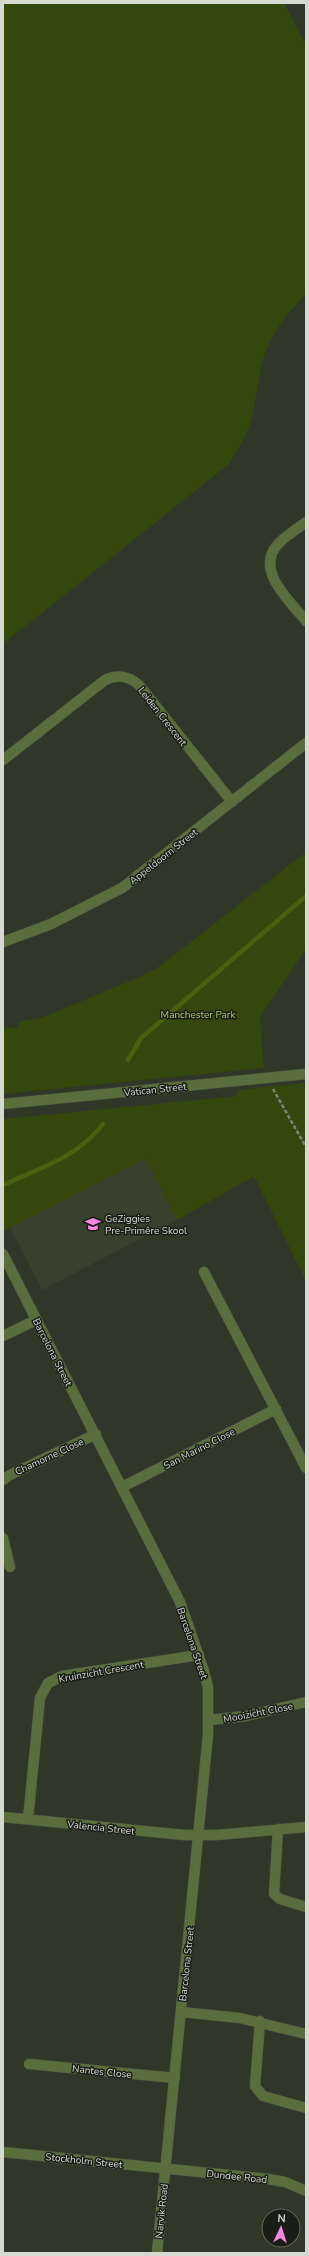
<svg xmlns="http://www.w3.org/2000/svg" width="309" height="2256" font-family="'Nunito Sans',sans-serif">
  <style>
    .built { fill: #38412c }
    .green { fill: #34470d }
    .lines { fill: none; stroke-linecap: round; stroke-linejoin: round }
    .stream { stroke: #476111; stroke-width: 4.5 }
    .minor-casing { stroke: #4e5446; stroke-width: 11 }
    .tertiary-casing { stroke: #4e5446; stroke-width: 11 }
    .path { stroke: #7c8276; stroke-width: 2.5; stroke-dasharray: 4 2; stroke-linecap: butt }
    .minor { stroke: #5a6d3c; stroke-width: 10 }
    .tertiary { stroke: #5a6d3c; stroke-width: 10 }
    .labels { text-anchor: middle; stroke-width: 3; stroke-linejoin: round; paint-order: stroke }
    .street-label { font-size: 10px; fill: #d5d9d0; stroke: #1a1d16 }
    .park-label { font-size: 10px; fill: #aad16a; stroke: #1a1d16 }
    .poi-label { font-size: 10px; fill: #d5d9d0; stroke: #1a1d16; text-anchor: start }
  </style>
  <rect width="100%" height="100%" fill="#303728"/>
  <path class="built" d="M 146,1159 L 177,1220 L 42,1290 L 10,1227 Z"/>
  <path class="green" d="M 3,3 L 284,3 L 306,45 L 306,294 C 290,311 274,329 266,351 C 257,373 258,395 252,417 C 247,435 239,449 229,464 L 3,644 Z
    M 306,852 L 306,949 L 260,1017 L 264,1068 L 3,1094 L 3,1028 L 19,1027 L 19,1022 L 41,1018 L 142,976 L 160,966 Z
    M 306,1083 L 306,1281 L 254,1176 L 177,1220 L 146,1159 L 3,1231 L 3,1119 L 237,1096 L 238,1090 Z"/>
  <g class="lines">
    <path class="stream" d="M 128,1060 L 141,1038 L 306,896
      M 3,1185 C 40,1168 78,1157 103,1124"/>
    <defs>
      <path id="minor" d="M 306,522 C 297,529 287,535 279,543 C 253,569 290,601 306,621
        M 3,760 L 105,680 C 117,674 129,676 139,685 L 232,802
        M 3,942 L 51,924 L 122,888 L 306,743
        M 3,1254 L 180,1602 L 204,1671 L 208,1687 L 208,1735 L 157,2253
        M 204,1272 L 306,1468
        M 3,1336 L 36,1320
        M 3,1480 L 10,1475 L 96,1434
        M 122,1487 L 276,1409
        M 3,1538 L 10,1567
        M 209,1720 L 246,1716 L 306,1702
        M 3,1817 L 184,1835 L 217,1835 L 306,1827
        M 28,1819 L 40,1698 L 48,1683 L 62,1676 L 199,1655
        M 278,1829 L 274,1894 L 280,1899 L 306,1907
        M 181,2012 L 240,2018 L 306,2034
        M 260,2021 L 255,2086 L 263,2096 L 306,2108
        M 29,2064 L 175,2078
        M 3,2152 L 268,2179 L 285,2182 L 306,2191"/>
      <path id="tertiary" d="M 3,1104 L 306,1074"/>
    </defs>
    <use href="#minor" class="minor-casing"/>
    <use href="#tertiary" class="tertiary-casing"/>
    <path class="path" d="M 273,1089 L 306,1147"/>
    <use href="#minor" class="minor"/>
    <use href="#tertiary" class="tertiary"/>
  </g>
  <defs>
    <symbol id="school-bare" viewBox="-9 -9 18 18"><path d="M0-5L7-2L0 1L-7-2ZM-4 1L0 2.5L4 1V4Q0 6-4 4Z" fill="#fd86e2" stroke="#1a1d16" stroke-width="2.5" paint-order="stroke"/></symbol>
  </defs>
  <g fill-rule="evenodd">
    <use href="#school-bare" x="82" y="1213" width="22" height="22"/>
  </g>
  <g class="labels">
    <g class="street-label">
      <text transform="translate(163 716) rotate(52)" y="4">Leiden Crescent</text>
      <text transform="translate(163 856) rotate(-38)" y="4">Appeldoorn Street</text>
      <text transform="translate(155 1089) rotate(-6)" y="4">Vatican Street</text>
      <text transform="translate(53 1352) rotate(63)" y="4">Barcelona Street</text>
      <text transform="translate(199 1448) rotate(-27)" y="4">San Marino Close</text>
      <text transform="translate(49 1456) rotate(-25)" y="4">Chamorne Close</text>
      <text transform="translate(193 1643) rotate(71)" y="4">Barcelona Street</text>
      <text transform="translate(101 1671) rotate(-10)" y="4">Kruinzicht Crescent</text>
      <text transform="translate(258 1712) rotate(-11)" y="4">Mooizicht Close</text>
      <text transform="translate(101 1827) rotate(6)" y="4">Valencia Street</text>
      <text transform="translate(186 1964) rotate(-84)" y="4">Barcelona Street</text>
      <text transform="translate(102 2071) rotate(6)" y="4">Nantes Close</text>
      <text transform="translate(84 2160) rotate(6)" y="4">Stockholm Street</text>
      <text transform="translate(237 2176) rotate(6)" y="4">Dundee Road</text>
      <text transform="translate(161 2211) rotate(-84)" y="4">Narvik Road</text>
    </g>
    <g class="park-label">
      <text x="198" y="1018">Manchester Park</text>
    </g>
    <g class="poi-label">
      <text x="105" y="1222">GeZiggies<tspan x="105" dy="12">Pre-Primêre Skool</tspan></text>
    </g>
  </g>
  <rect width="309" height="2256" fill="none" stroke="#d5d9d0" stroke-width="8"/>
  <g transform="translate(281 2228) rotate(4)"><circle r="19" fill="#1a1d16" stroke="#656860"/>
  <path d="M0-3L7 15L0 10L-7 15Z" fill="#fd86e2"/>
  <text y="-6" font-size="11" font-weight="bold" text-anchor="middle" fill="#d5d9d0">N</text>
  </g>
</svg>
